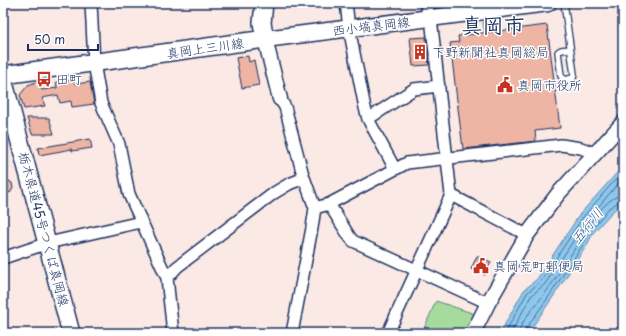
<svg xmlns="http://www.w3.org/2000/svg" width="626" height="336" font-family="'Playpen Sans','Klee One',sans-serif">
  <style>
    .green { fill: #a7db9d; stroke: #61857e }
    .water { fill: #8dc7ec; stroke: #5f8ab3 }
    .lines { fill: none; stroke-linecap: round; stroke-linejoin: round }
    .shore { stroke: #496c97; stroke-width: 1 }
    .building { fill: #eeb5a5; stroke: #1b2f5e }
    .service-casing { stroke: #1b2f5e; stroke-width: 8 }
    .minor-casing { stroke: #1b2f5e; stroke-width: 14 }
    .tertiary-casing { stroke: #1b2f5e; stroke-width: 17 }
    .secondary-casing { stroke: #1b2f5e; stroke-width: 19 }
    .primary-casing { stroke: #1b2f5e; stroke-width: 20 }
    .service { stroke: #fff; stroke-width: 5.5 }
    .minor { stroke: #fff; stroke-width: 11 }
    .tertiary { stroke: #fff; stroke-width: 14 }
    .secondary { stroke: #fff; stroke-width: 16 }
    .primary { stroke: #fff; stroke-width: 17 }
    .labels { text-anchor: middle; stroke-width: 3; stroke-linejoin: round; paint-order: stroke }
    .street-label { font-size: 13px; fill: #1b2f5e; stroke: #fff }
    .poi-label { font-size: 13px; fill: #1b2f5e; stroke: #fff; text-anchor: start }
    .water-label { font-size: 14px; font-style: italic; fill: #3d5d89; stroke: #fff }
    .town-label { font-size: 21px; font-weight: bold; fill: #1b2f5e; stroke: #fff }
  </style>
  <rect width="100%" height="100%" fill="#fae9e4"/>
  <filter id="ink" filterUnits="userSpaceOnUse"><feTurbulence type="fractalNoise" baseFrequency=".025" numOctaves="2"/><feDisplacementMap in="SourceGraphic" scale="8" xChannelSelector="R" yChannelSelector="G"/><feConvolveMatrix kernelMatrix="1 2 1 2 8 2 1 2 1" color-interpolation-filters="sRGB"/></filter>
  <g filter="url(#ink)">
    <path class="green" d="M 499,21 L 500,30 L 484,32 L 483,22 Z
      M 436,301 L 475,314 L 466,333 L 422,333 Z"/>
    <path class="water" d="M 623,166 L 623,203 L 612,212 L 593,233 L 587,245 L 553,297 L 528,333 L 500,333 L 524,290 L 537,279 L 580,214 Z"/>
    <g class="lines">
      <path class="shore" d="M 623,178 L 587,220 L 584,224 L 584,226 L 587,227 C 596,216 608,196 623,195
        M 505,333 L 527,293 L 541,281 L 583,217 L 623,171
        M 511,333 L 531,296 L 545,284 L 581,229 L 584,228 L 584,231 C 574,252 560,272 546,292 C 539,302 520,321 519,333
        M 524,333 L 527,327 L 550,295 L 584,243 L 590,231 L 609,208 L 620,201 L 623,200"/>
    </g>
    <path class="building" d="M 547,25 L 560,128 L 535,131 L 536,141 L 463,149 L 450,43 L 459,42 L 458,36 Z
      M 426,37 L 429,65 L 413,66 L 410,38 Z
      M 248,56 L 249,62 L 254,60 L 259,85 L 242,88 L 236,58 Z
      M 74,80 L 75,84 L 90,82 L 94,104 L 72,107 L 71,101 L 60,103 L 58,95 L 42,98 L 45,106 L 24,109 L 20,95 L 28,85 L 39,81 L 42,90 L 57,88 L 56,82 Z
      M 27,118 L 49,118 L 54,134 L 32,134 Z
      M 90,139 L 92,148 L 72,151 L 72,149 L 39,155 L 38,148 Z
      M 3,177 L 12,183 L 13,188 L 11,192 L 3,195 Z
      M 477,256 L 491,262 L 485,275 L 471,269 Z"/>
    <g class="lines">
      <defs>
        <path id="service" d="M 564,3 L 574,74 L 573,78 L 565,80 L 561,76 L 558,52 L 561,50 L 570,49"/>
        <path id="minor" d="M 91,3 L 94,63 L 101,103 L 119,144 L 129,194 L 167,278 L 173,333
          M 346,3 L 349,28 L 365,108 L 368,119 L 395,169
          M 280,99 L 285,107 L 303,175 L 315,208 L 312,228 L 292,333
          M 368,119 L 414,89 L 439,86
          M 451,195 L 527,235
          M 329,204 L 349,236 L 353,241 L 488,303
          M 315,208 L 329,204 L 407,163 L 561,145 L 581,148 L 594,153
          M 3,258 L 48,243 L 141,222
          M 167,278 L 177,267 L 274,193 L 289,184 L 304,178
          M 388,333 L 451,195 L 431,18 L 427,9 L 426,3"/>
        <path id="tertiary" d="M 265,39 L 280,99
          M 473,333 L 488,303 L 527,235 L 558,194 L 623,123"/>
        <path id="secondary" d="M 265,39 L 548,3"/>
        <path id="primary" d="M 3,75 L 265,39 L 262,23 L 264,3
          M 3,79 L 71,333"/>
      </defs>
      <use href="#service" class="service-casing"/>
      <use href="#minor" class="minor-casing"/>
      <use href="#tertiary" class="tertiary-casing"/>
      <use href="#secondary" class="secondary-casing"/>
      <use href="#primary" class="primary-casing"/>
      <use href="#service" class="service"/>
      <use href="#minor" class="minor"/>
      <use href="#tertiary" class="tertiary"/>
      <use href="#secondary" class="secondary"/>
      <use href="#primary" class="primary"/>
    </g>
  </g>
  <defs>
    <symbol id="building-bare" viewBox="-9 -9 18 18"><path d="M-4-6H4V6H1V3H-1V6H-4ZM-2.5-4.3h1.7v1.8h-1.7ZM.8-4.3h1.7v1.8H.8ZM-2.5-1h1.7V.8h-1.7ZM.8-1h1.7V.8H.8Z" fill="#c8321e" stroke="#fff" stroke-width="2.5" paint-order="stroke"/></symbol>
    <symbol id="bus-bare" viewBox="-9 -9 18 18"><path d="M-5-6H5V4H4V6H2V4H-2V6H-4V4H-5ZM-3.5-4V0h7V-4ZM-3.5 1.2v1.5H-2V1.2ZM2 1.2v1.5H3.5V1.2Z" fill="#c8321e" stroke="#fff" stroke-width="2.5" paint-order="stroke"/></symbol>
    <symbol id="civic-bare" viewBox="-9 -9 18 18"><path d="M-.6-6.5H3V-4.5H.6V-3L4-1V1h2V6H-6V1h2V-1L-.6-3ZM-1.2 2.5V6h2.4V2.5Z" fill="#c8321e" stroke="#fff" stroke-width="2.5" paint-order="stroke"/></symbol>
  </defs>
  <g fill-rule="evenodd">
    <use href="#building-bare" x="409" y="41" width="22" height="22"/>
    <use href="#bus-bare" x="33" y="68" width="22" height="22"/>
    <use href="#civic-bare" x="494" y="74" width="22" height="22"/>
    <use href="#civic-bare" x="470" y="255" width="22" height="22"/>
  </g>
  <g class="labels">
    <g class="street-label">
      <text transform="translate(371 26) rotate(-7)" y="5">西小塙真岡線</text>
      <text transform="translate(205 48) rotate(-8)" y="5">真岡上三川線</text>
      <text transform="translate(44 229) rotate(75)" y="5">栃木県道45号つくば真岡線</text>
    </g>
    <g class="poi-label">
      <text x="432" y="57">下野新聞社真岡総局</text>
      <text x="56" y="84">田町</text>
      <text x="517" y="90">真岡市役所</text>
      <text x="493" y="271">真岡荒町郵便局</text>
    </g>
    <g class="water-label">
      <text transform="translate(587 226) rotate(-51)" y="5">五行川</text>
    </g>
    <g class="town-label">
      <text x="493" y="33">真岡市</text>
    </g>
  </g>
  <rect width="626" height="336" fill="none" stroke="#fff" stroke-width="16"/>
  <rect x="8" y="8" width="610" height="320" fill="none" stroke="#1b2f5e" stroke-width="1.5" filter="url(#ink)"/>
  <path d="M28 44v6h70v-6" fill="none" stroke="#1b2f5e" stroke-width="2"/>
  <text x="34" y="44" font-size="12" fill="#1b2f5e" stroke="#ffffff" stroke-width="3" paint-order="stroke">50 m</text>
</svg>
